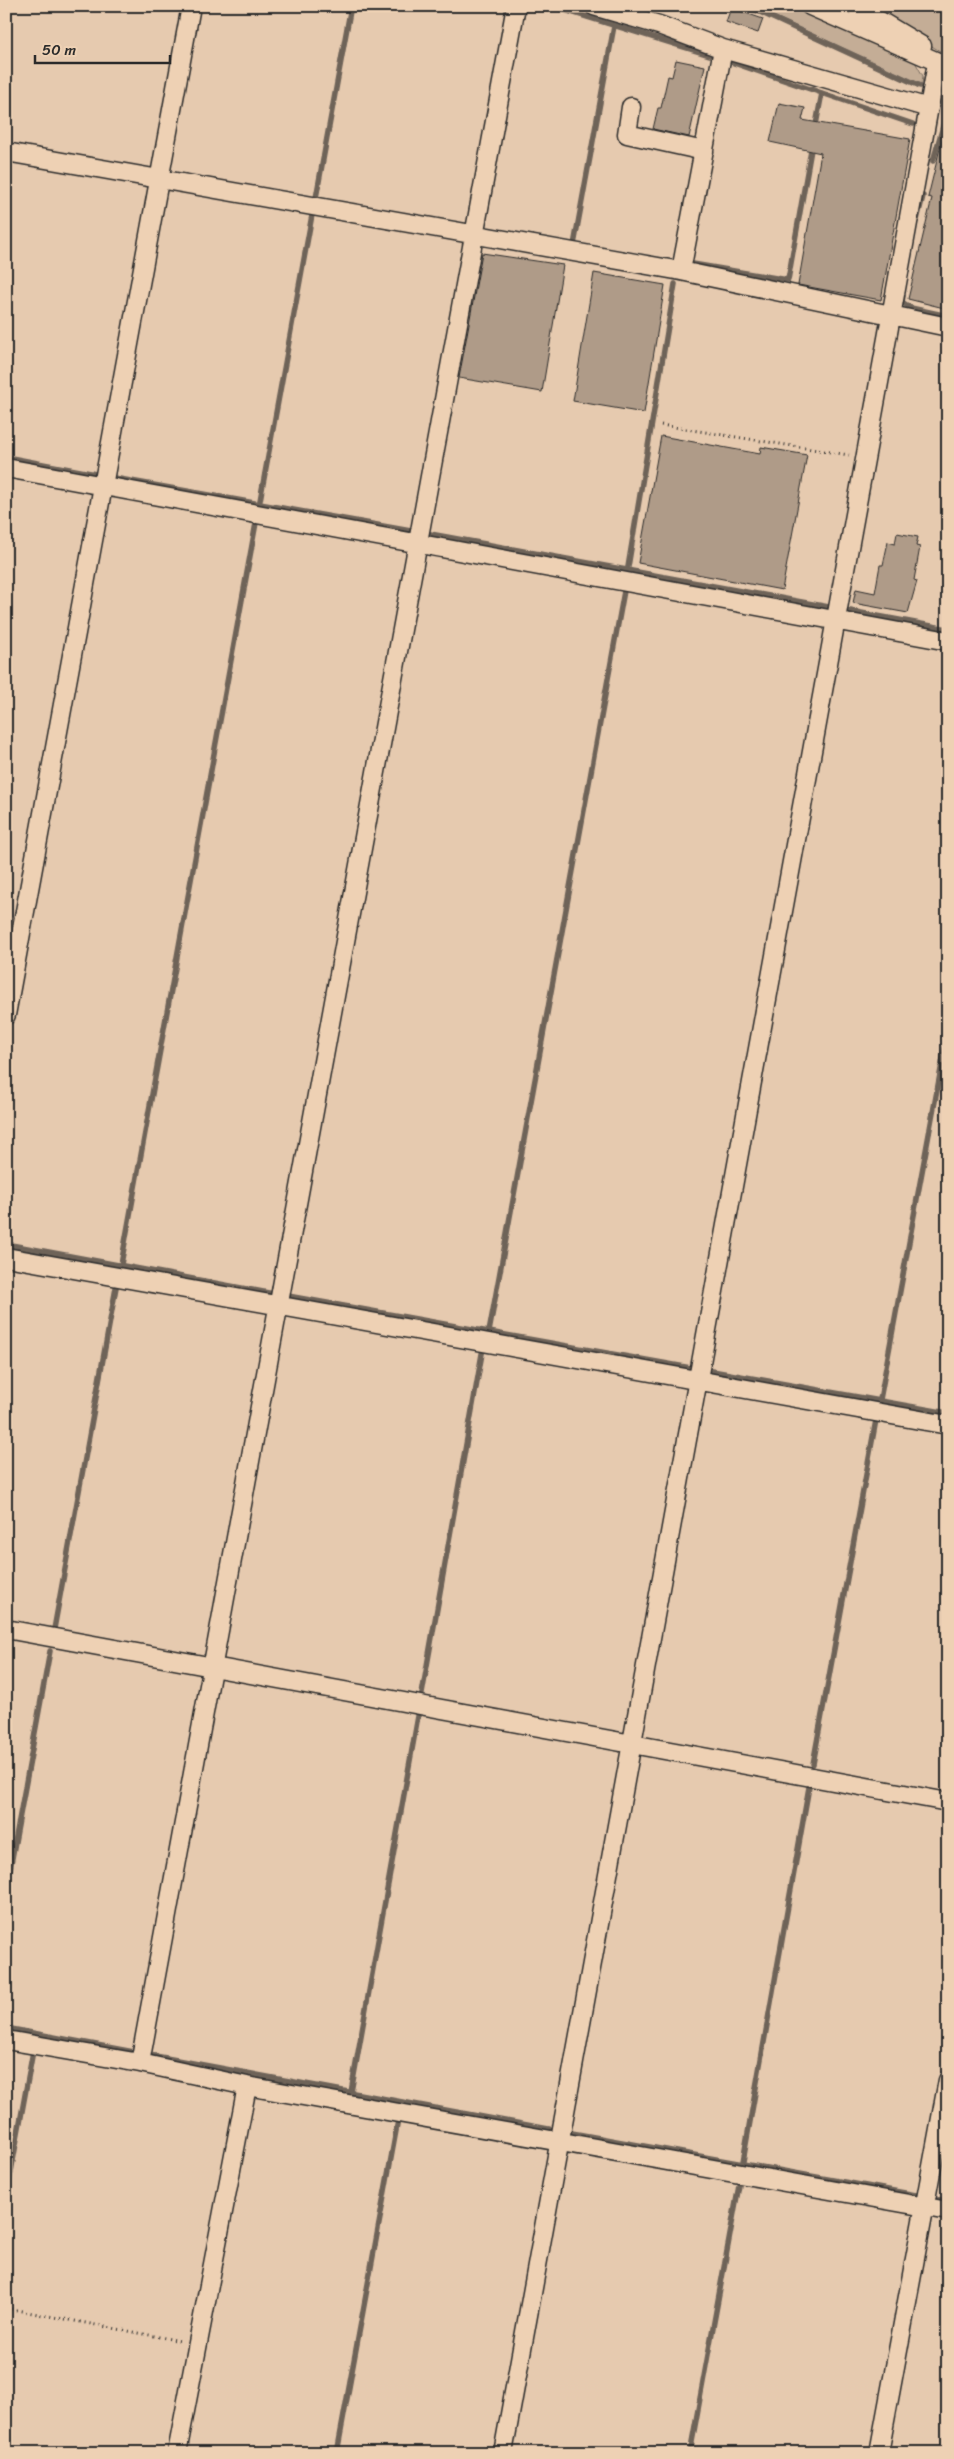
<svg xmlns="http://www.w3.org/2000/svg" width="954" height="2459" font-family="Sriracha,sans-serif">
  <style>
    .green { fill: #c4ad96; stroke: #786c60 }
    .lines { fill: none; stroke-linecap: round; stroke-linejoin: round }
    .stream { stroke: #6e6359; stroke-width: 5.5 }
    .building { fill: #af9b88; stroke: #2b2b2b }
    .minor-casing { stroke: #2b2b2b; stroke-width: 21 }
    .path { stroke: #2b2b2b; stroke-width: 3; stroke-dasharray: 1 4; stroke-linecap: butt }
    .minor { stroke: #eed1b4; stroke-width: 18 }
  </style>
  <rect width="100%" height="100%" fill="#e6caaf"/>
  <filter id="ink" filterUnits="userSpaceOnUse"><feTurbulence type="fractalNoise" baseFrequency=".02" numOctaves="2"/><feDisplacementMap in="SourceGraphic" scale="10" xChannelSelector="R" yChannelSelector="G"/><feConvolveMatrix kernelMatrix="1 2 1 2 8 2 1 2 1" color-interpolation-filters="sRGB"/></filter>
  <g filter="url(#ink)">
    <path class="green" d="M 752,6 L 794,6 L 914,60 L 923,76 L 922,84 Z
      M 864,6 L 948,6 L 948,54 L 940,51 Z
      M 948,78 L 948,107 L 938,106 L 942,82 Z"/>
    <g class="lines">
      <path class="stream" d="M 552,6 L 710,55
        M 747,6 L 920,86
        M 728,61 L 913,124
        M 815,130 L 822,93
        M 933,161 L 948,109
        M 316,198 L 351,6
        M 917,220 L 923,196
        M 574,245 L 614,26
        M 693,264 L 788,280 L 812,144
        M 903,296 L 902,302 L 911,308 L 948,316
        M 6,457 L 96,474
        M 114,478 L 411,531
        M 259,506 L 312,215
        M 425,533 L 829,607
        M 627,573 L 675,284
        M 845,610 L 948,629
        M 6,1244 L 274,1294
        M 120,1270 L 256,523
        M 288,1296 L 691,1368
        M 489,1332 L 624,591
        M 707,1370 L 948,1413
        M 879,1405 L 948,1031
        M 54,1629 L 117,1282
        M 422,1694 L 483,1348
        M 813,1764 L 876,1420
        M 6,1891 L 50,1651
        M 6,2028 L 134,2052
        M 150,2055 L 554,2130
        M 351,2092 L 418,1716
        M 572,2133 L 916,2195
        M 742,2167 L 809,1787
        M 6,2199 L 33,2051
        M 937,2199 L 948,2201
        M 337,2453 L 398,2120
        M 690,2453 L 740,2180"/>
    </g>
    <path class="building" d="M 731,8 L 763,19 L 758,33 L 726,22 Z
      M 676,60 L 705,66 L 689,137 L 653,129 L 658,108 L 661,108 L 668,76 L 672,77 Z
      M 779,103 L 805,108 L 802,120 L 910,139 L 881,300 L 798,285 L 821,153 L 770,142 Z
      M 942,140 L 948,140 L 948,309 L 908,299 L 932,198 L 928,197 Z
      M 482,253 L 563,265 L 542,392 L 459,378 Z
      M 594,273 L 665,285 L 644,413 L 573,401 Z
      M 661,436 L 760,454 L 761,447 L 807,455 L 782,590 L 638,563 Z
      M 897,533 L 918,537 L 916,546 L 920,547 L 914,580 L 917,581 L 908,613 L 853,603 L 856,589 L 875,593 L 880,565 L 883,565 L 888,542 L 895,544 Z"/>
    <g class="lines">
      <defs>
        <path id="minor" d="M 594,6 L 659,25 L 723,49 L 929,108
          M 810,6 L 947,66
          M 855,6 L 922,46
          M 631,107 L 627,134 L 704,151
          M 6,152 L 681,271 L 948,327
          M 681,271 L 723,49
          M 6,468 L 948,641
          M 6,1015 L 191,6
          M 6,1257 L 948,1425
          M 6,1629 L 948,1802
          M 6,2040 L 140,2063 L 247,2086 L 948,2211
          M 140,2063 L 516,6
          M 177,2453 L 247,2086
          M 503,2453 L 937,63
          M 879,2453 L 948,2080"/>
      </defs>
      <use href="#minor" class="minor-casing"/>
      <path class="path" d="M 661,425 L 849,455
        M 6,2308 L 181,2341"/>
      <use href="#minor" class="minor"/>
    </g>
  </g>
  <rect width="954" height="2459" fill="none" stroke="#eed1b4" stroke-width="25"/>
  <rect x="12" y="12" width="929" height="2434" fill="none" stroke="#2b2b2b" stroke-width="2" filter="url(#ink)"/>
  <path d="M35 55v8h135v-8" fill="none" stroke="#2b2b2b" stroke-width="2.5"/>
  <text x="42" y="55" font-size="15" fill="#2b2b2b" stroke="#eed1b4" stroke-width="4" paint-order="stroke">50 m</text>
</svg>
